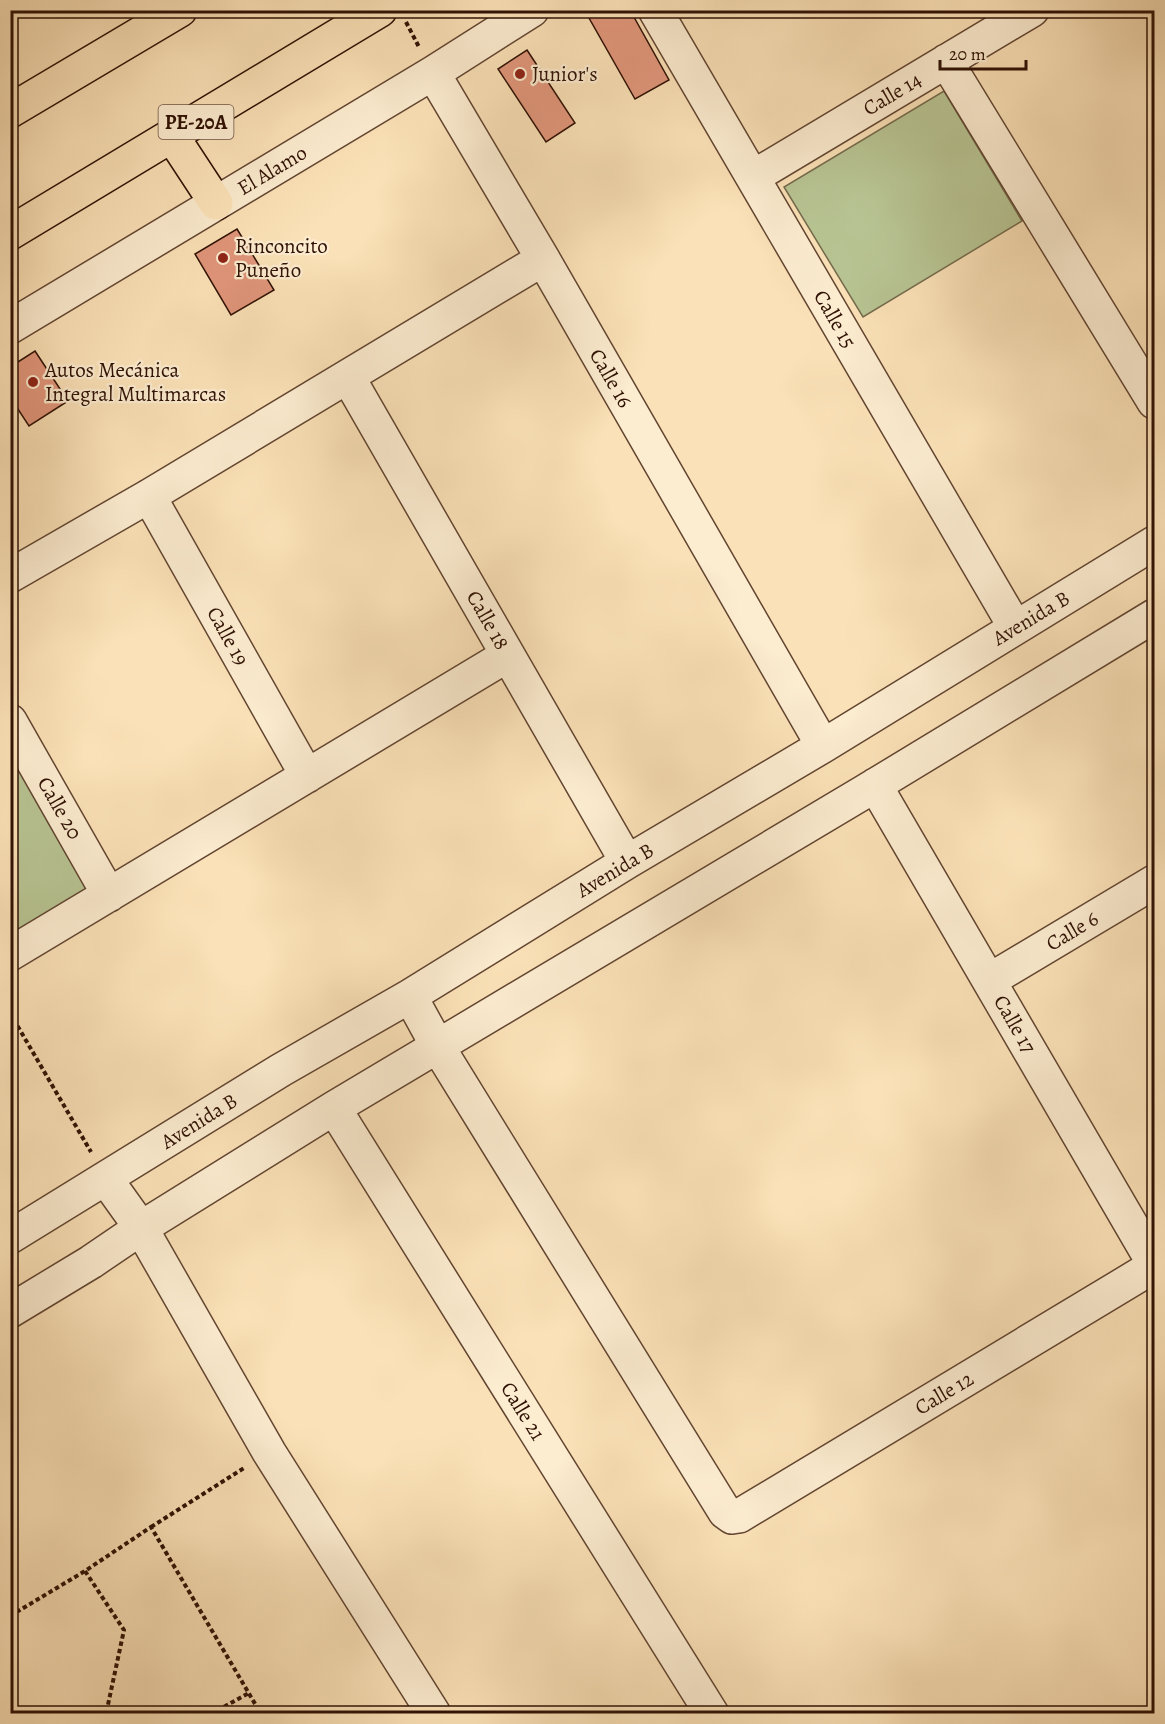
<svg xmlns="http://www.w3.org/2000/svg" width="1165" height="1724" font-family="Alegreya,serif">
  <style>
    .green { fill: #b8c493; stroke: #746a4c; stroke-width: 1.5 }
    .building { fill: #e1967b; stroke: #2f1104; stroke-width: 1.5 }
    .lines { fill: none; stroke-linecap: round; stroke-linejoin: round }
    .minor-casing { stroke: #624531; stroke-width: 36 }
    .major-casing { stroke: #2f1104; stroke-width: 36 }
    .path { stroke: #2f1104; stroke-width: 4; stroke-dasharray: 4.5 3; stroke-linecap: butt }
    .minor { stroke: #fcecd0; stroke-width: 33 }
    .major { stroke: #fbe1b7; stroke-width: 33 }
    .poi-dot { fill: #8f2418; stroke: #fcecd0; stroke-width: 2 }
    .labels { text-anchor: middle; stroke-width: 4.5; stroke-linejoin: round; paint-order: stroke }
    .shield { fill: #fcecd0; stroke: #6c5341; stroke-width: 1.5 }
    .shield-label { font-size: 20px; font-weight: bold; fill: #2f1104 }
    .poi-label { font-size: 21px; fill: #2f1104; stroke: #fcecd0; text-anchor: start }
    .street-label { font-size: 21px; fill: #2f1104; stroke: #fcecd0 }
  </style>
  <rect width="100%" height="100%" fill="#fbe1b7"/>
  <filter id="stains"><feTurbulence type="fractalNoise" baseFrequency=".00333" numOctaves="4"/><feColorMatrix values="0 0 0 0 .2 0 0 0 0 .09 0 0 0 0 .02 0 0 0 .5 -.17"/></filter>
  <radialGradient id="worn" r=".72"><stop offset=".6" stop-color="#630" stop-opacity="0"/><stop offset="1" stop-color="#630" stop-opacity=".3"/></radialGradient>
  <path class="green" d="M 944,91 L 1022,221 L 863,317 L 784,187 Z
    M 10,754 L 90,891 L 10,937 Z"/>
  <path class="building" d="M 603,10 L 630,10 L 669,80 L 635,99 L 589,18 Z
    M 527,50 L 575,123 L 546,142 L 498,69 Z
    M 237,229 L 274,290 L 231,315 L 195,254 Z
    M 35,351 L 68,401 L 29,426 L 10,397 L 10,367 Z"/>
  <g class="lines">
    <defs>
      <path id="minor" d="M 655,10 L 1015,627
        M 946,61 L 1154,402
        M 433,73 L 543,259 L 823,746
        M 753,177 L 1032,10
        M 10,327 L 433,73 L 532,10
        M 348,377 L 627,862
        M 149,496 L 307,776
        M 10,576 L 149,496 L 543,259
        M 10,721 L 109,895
        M 875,785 L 1154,1264
        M 10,954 L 508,655
        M 990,980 L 1154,882
        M 410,996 L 438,1047 L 725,1512 L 732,1517 L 739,1516 L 1154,1266
        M 334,1108 L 712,1714
        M 106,1179 L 141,1228 L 269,1452 L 434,1714
        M 10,1237 L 281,1070 L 410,996 L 627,862 L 823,746 L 1154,543
        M 10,1311 L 91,1262 L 141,1228 L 334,1108 L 864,792 L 1154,616"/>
      <path id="major" d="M 10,111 L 180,10
        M 172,136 L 216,203
        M 10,233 L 380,10"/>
    </defs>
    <use href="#minor" class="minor-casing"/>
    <use href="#major" class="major-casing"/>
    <path class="path" d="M 406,22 L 419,47
      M 10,1013 L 91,1152
      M 151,1527 L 244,1468
      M 85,1571 L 124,1630 L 106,1714
      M 10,1616 L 85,1571 L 151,1527 L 261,1714
      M 211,1714 L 249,1693"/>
    <use href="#minor" class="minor"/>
    <use href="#major" class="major"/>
  </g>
  <g class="poi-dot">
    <circle cx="520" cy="74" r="6"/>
    <circle cx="223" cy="258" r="6"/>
    <circle cx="33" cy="382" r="6"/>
  </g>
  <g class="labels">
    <rect class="shield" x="158.5" y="105" width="75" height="34" rx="4.5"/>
    <g class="shield-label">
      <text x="196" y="129">PE-20A</text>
    </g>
    <g class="poi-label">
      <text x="532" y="81">Junior's</text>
      <text x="235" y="253">Rinconcito<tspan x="235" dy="24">Puneño</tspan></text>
      <text x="45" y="377">Autos Mecánica<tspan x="45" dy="24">Integral Multimarcas</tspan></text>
    </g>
    <g class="street-label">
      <text transform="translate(892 94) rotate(-31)" y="7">Calle 14</text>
      <text transform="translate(272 170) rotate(-31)" y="7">El Alamo</text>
      <text transform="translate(835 319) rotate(60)" y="7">Calle 15</text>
      <text transform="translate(611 378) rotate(60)" y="7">Calle 16</text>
      <text transform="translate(1031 618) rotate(-31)" y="7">Avenida B</text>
      <text transform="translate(488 620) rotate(60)" y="7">Calle 18</text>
      <text transform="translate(228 636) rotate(61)" y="7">Calle 19</text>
      <text transform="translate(60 808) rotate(60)" y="7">Calle 20</text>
      <text transform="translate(615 870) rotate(-31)" y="7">Avenida B</text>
      <text transform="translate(1072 931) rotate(-31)" y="7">Calle 6</text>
      <text transform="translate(1015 1024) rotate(60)" y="7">Calle 17</text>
      <text transform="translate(199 1121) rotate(-32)" y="7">Avenida B</text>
      <text transform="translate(944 1393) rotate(-31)" y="7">Calle 12</text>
      <text transform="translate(523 1411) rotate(58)" y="7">Calle 21</text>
    </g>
  </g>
  <rect width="1165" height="1724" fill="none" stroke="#fbe1b7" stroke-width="36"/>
  <rect x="12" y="12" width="1141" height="1700" fill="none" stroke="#2f1104" stroke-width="3"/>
  <rect x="18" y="18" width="1129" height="1688" fill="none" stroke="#2f1104" stroke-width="1.5"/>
  <path d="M940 60v9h86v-9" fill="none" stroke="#2f1104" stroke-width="3"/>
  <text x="949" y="60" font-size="18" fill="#2f1104" stroke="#fcecd0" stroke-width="4.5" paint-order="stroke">20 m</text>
  <rect width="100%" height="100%" filter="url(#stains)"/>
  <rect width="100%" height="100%" fill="url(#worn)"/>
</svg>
